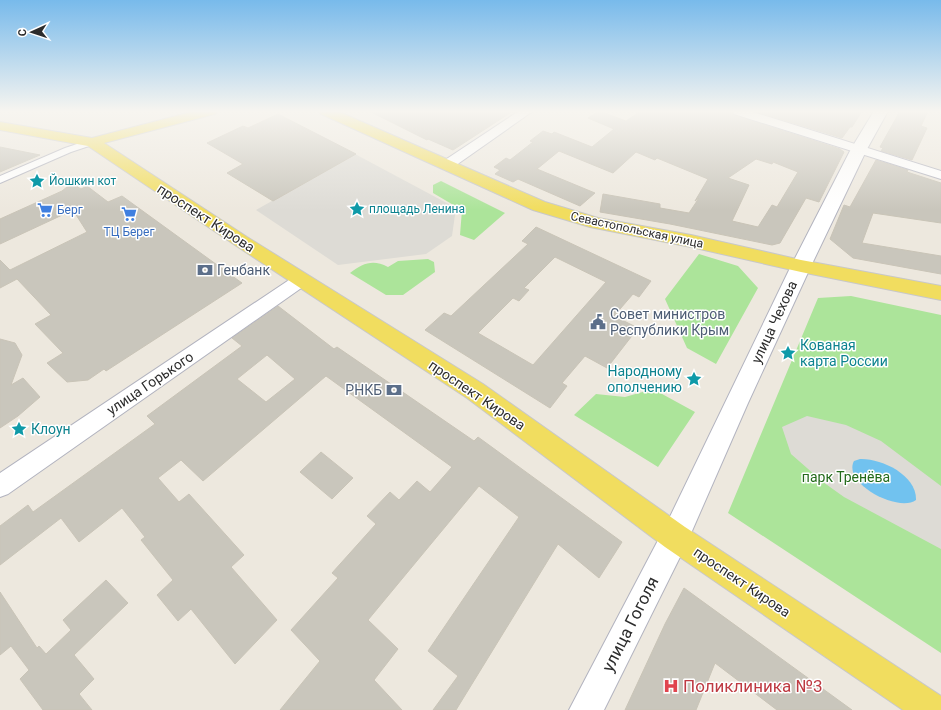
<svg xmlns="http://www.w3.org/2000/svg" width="941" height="710" font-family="Roboto,sans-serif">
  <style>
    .green { fill: #ace49a }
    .plaza { fill: #dddbd5 }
    .water { fill: #71c2ef }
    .building { fill: #c9c6bc; stroke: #c9c4b7; fill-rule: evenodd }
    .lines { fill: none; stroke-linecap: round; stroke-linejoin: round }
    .pedestrian-casing { stroke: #b2b3bf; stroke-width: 2 }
    .minor-casing { stroke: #b2b3bf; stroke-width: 2 }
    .secondary-casing { stroke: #b2b3bf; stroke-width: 2 }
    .primary-casing { stroke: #c8c8c8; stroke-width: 2 }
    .pedestrian { fill: #fff; fill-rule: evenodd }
    .minor { fill: #fff; fill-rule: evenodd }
    .secondary { fill: #fff; fill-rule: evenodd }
    .primary { fill: #f1dd5f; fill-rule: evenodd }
    .labels { text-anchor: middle; stroke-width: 3; stroke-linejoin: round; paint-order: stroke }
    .far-culture-label { font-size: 12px; fill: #0d838f; stroke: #fff; text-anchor: start }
    .far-shop-label { font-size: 12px; fill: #366cbe; stroke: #fff; text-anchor: start }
    .far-street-label { font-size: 12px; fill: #2c2c2c; stroke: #fff }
    .street-label { font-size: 14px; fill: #2c2c2c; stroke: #fff }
    .service-label { font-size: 14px; fill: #4e5e75; stroke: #fff; text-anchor: start }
    .culture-label { font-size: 14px; fill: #0d838f; stroke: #fff; text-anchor: start }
    .park-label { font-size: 14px; fill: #236a1a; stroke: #fff }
    .near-street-label { font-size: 17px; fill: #2c2c2c; stroke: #fff }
    .near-health-label { font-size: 17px; fill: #be3a42; stroke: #fff; text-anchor: start }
  </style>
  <rect width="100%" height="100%" fill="#ede8de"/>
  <path class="green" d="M 441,181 L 505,213 L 474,240 L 460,235 L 462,210 L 433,193 L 433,185 Z
    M 699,254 L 738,266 L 758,288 L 716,364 L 687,348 L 665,299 Z
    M 428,259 L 434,262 L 435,272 L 403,295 L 386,295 L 350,273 C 363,263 373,259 388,267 L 398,261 Z
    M 851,296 L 941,315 L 941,653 L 728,513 L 818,298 Z
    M 653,389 L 695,412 L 658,467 L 574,415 L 596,394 L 625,397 Z"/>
  <path class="plaza" d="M 355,154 L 456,208 L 452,236 L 426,254 L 338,265 L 256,210 Z
    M 807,416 L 846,425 L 881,441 L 941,486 L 941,549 L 844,497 L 823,482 L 791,454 L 782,427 Z"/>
  <path class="water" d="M 860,459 C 881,458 917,475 916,500 C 898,513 842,483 854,461 Z"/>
  <path class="building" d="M 369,111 L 513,111 L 453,150 L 428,139 L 427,140 Z
    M 599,111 L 626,121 L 641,111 L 731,111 L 734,115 L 840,149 L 844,152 L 819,202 L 806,198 L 780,243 L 772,245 L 670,224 L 600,212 L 603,194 L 660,204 L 660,208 L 689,213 L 699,198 L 695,201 L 708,179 L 657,158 L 655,160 L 636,152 L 613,173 L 559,151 L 537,169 L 595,193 L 580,206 L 518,179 L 513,182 L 495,174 L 500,170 L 494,167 L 506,158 L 510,160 L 533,142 L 530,141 L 543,131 L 552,134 L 554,132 L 592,147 L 614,129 L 588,118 ZM 756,159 L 772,164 L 773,162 L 798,172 L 777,207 L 772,205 L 758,227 L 732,221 L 749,185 L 728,178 Z
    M 754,111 L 862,111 L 852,127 L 850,127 L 842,138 Z
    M 900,111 L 928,111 L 921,126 L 927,128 L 912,160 L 881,151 L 883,148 L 880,147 Z
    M 278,114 L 356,154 L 273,201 L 227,173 L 243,164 L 207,143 L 243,126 L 248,128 Z
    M 0,147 L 40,155 L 0,172 Z
    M 876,160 L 908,170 L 907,172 L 941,183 L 941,223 L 873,213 L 862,243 L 941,256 L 941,274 L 853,258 L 830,239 L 844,205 L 850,207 Z
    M 76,186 L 81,189 L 87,186 L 108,202 L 122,196 L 242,283 L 106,371 L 104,369 L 88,380 L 67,382 L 47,363 L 63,353 L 35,324 L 51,315 L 17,279 L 0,288 L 0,260 L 10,270 L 87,232 L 73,210 L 0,244 L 0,219 L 62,191 L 67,187 Z
    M 536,227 L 651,281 L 639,297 L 633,294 L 614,316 L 638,328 L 607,368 L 585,356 L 562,383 L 567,386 L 550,408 L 425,330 L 444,313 L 451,316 L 528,244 L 522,241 ZM 555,257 L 606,282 L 533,365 L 478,333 L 513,298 L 519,301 L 529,290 L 524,288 Z
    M 278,306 L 334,349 L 337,347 L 474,441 L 478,437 L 622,542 L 599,578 L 558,544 L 456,710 L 433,710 L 458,676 L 428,651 L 519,517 L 479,486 L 368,620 L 398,649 L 374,680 L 402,710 L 280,710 L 320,661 L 291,630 L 338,578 L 332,573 L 376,524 L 367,516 L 390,492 L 399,500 L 417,481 L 430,492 L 452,467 L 326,376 L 203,481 L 181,460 L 158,478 L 179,502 L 189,494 L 244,555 L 231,567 L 277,620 L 235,664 L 191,609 L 178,621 L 157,595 L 173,580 L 141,540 L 145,537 L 122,508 L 79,542 L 61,518 L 0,565 L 0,526 L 28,505 L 33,512 L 155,424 L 147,416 L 242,346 L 232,338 ZM 267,355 L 295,379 L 266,402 L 237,379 Z
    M 0,339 L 15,343 L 22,355 L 11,385 L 23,378 L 40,397 L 18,416 L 0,428 Z
    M 321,452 L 353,478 L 332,499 L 300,472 Z
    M 106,580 L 128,603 L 74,655 L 94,679 L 79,694 L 92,710 L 43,710 L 20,679 L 29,670 L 11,646 L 0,655 L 0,592 L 37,648 L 39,646 L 46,654 L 71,630 L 63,620 Z
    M 684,588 L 852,710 L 777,710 L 715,663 L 696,710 L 625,710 L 665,624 Z"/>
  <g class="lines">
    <defs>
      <path id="pedestrian" d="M 92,139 L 95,140 L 97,142 L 95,144 L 71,152 L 0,183 L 0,176 L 65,148 Z"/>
      <path id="minor" d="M 519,111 L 533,111 L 452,168 L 442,168 L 440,165 L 442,162 Z
        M 732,111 L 750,111 L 941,171 L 941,179 L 734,114 Z
        M 301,274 L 307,276 L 309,280 L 307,284 L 8,494 L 0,497 L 0,473 L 295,276 Z"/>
      <path id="secondary" d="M 874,111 L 888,111 L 867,149 L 811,266 L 748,403 L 685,547 L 604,710 L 569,710 L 665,527 L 791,266 L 851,149 Z"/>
      <path id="primary" d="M 195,111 L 217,111 L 215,114 L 104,143 L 247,237 L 483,384 L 685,527 L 941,696 L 941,710 L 903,710 L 665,547 L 467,398 L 235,245 L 88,146 L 0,130 L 0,122 L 92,138 Z
        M 319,111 L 337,111 L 545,202 L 598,218 L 691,235 L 801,260 L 941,286 L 941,300 L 801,272 L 691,247 L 590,227 L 533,210 L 321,114 Z"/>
    </defs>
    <use href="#pedestrian" class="pedestrian-casing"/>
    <use href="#minor" class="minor-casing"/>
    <use href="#secondary" class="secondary-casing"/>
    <use href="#primary" class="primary-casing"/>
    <use href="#pedestrian" class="pedestrian"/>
    <use href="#minor" class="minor"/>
    <use href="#secondary" class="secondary"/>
    <use href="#primary" class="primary"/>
  </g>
  <linearGradient id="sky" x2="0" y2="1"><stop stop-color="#78baeb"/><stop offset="0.53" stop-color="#f7f5f0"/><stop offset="1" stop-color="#f7f5f0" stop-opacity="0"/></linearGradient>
  <rect width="941" height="210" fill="url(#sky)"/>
  <defs>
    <symbol id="sight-bare" viewBox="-9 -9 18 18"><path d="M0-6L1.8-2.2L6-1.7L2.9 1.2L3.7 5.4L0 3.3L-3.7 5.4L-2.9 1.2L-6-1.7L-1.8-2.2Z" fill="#0f9aa8" stroke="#fff" stroke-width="2.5" paint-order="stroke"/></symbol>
    <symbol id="supermarket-bare" viewBox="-9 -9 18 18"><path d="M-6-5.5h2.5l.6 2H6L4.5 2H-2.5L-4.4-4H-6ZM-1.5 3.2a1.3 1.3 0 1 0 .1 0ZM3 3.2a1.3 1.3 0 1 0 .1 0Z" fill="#3f7fe0" stroke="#fff" stroke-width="2.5" paint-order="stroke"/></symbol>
    <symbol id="bank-bare" viewBox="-9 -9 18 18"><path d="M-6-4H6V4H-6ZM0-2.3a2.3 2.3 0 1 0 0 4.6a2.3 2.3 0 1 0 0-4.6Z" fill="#5c6f8a" stroke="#fff" stroke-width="2.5" paint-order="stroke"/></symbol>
    <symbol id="civic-bare" viewBox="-9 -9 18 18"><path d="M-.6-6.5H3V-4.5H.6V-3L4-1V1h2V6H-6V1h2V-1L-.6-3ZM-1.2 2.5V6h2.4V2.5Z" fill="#5c6f8a" stroke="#fff" stroke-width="2.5" paint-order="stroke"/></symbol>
    <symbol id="hospital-bare" viewBox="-9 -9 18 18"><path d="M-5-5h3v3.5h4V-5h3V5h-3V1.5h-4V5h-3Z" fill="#e0444e" stroke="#fff" stroke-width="2.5" paint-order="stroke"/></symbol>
  </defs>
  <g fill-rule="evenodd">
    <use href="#sight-bare" x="26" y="170" width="22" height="22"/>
    <use href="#sight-bare" x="346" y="198" width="22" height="22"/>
    <use href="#supermarket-bare" x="34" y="199" width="22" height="22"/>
    <use href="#supermarket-bare" x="118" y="203" width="22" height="22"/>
    <use href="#bank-bare" x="194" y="259" width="22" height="22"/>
    <use href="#civic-bare" x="587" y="311" width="22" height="22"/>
    <use href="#sight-bare" x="777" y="342" width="22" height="22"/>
    <use href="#sight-bare" x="683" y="368" width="22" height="22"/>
    <use href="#bank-bare" x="383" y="379" width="22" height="22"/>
    <use href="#sight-bare" x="8" y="418" width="22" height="22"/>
    <use href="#hospital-bare" x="660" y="675" width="22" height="22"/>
  </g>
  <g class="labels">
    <g class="far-culture-label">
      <text x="49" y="185">Йошкин кот</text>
      <text x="369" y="213">площадь Ленина</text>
    </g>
    <g class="far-shop-label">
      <text x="57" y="214">Берг</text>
      <text x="129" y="236" text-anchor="middle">ТЦ Берег</text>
    </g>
    <g class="far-street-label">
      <text transform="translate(637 230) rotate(12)" y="4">Севастопольская улица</text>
    </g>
    <g class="street-label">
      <text transform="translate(206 218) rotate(33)" y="5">проспект Кирова</text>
      <text transform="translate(774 322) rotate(-65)" y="5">улица Чехова</text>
      <text transform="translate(150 383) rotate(-34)" y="5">улица Горького</text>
      <text transform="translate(477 395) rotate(34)" y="5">проспект Кирова</text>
      <text transform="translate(742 582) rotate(34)" y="5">проспект Кирова</text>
    </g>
    <g class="service-label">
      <text x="217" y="275">Генбанк</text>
      <text x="610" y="319">Совет министров<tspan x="610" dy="16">Республики Крым</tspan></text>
      <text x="382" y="395" text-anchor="end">РНКБ</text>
    </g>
    <g class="culture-label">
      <text x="800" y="350">Кованая<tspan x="800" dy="16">карта России</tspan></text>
      <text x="682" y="376" text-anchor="end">Народному<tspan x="682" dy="16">ополчению</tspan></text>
      <text x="31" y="434">Клоун</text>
    </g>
    <g class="park-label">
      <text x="846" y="482">парк Тренёва</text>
    </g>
    <g class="near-street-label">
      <text transform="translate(630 624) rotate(-63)" y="6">улица Гоголя</text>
    </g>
    <g class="near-health-label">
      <text x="683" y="692">Поликлиника №3</text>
    </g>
  </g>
  <g transform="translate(32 32) rotate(267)" stroke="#ffffff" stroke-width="3" paint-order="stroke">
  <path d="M0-3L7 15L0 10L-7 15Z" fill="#2c2c2c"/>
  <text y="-6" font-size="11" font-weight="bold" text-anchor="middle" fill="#2c2c2c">С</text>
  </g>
</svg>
